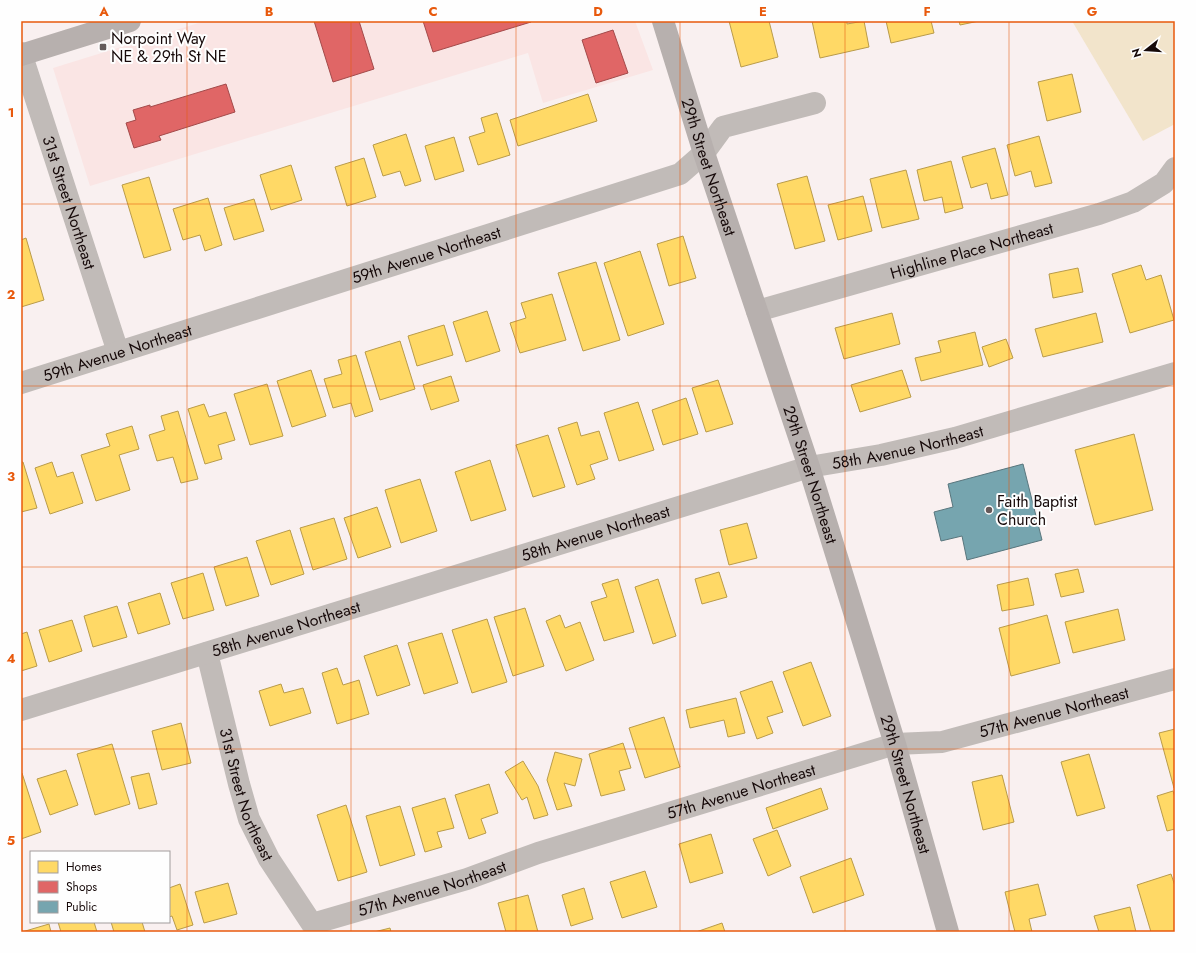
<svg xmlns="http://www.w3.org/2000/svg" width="1196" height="953" font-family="Jost,sans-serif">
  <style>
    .built { fill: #fae5e4 }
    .green { fill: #f2e4cb }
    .homes { fill: #ffd966; stroke: #b99b4a }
    .shops { fill: #e06666; stroke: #a34a4a }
    .public { fill: #76a5af; stroke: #59767d }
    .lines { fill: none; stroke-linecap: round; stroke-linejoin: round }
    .street { stroke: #c1bbb8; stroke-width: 22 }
    .secondary { stroke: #b7b0ae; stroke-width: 22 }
    .grid { fill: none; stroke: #e8590c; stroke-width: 1; stroke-opacity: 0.55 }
    .poi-dot { fill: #655a5a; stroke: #fefefe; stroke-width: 1.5 }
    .labels { text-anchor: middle; stroke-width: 4; stroke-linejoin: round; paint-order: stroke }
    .poi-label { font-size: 16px; fill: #160909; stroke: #fefefe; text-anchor: start }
    .street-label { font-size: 16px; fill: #160909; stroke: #fefefe }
    .neatline { fill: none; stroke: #e8590c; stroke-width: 1.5 }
    .grid-label { font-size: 13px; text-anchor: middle; font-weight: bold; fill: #e8590c }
  </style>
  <rect width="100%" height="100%" fill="#f9f0f0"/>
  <path class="built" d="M 205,21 L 635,21 L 653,70 L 543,103 L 528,53 L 90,186 L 53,68 Z"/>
  <path class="green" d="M 1072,21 L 1175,21 L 1175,124 L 1143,141 Z"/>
  <path class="homes" d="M 729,21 L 769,21 L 778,57 L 741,67 Z
    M 812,21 L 847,21 L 847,24 L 864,21 L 869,47 L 820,58 Z
    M 886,21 L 931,21 L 934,33 L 891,43 Z
    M 959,21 L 979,21 L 960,25 Z
    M 1072,74 L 1081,112 L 1047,121 L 1038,82 Z
    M 588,94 L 597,121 L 518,146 L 510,120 Z
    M 497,113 L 510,155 L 478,165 L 469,137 L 485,132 L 481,118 Z
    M 406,134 L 421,181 L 405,186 L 400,171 L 383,176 L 373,145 Z
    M 1039,136 L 1052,183 L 1035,187 L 1031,171 L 1015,176 L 1007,145 Z
    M 454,137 L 464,171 L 435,180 L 425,146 Z
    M 995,148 L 1008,195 L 991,199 L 987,183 L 971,188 L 962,157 Z
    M 364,158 L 376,197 L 347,206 L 335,167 Z
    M 951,161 L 963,208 L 945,213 L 942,197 L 924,201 L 917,170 Z
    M 291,165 L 302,200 L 271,210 L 260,175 Z
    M 906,170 L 919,219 L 882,228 L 870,179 Z
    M 807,176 L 825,241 L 795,249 L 777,184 Z
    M 149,177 L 171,250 L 144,258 L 122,185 Z
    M 863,196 L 872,231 L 838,240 L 828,205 Z
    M 208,198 L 222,245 L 205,251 L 200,235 L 183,240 L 173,209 Z
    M 254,199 L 264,231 L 234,240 L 224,208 Z
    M 683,236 L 696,278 L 669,286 L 657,244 Z
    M 26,238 L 44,300 L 21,307 L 21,240 Z
    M 640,251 L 664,324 L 628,336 L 604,263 Z
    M 596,262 L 620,340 L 583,351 L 558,273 Z
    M 1141,265 L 1146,280 L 1161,275 L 1174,320 L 1130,333 L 1112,274 Z
    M 1078,268 L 1083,292 L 1053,298 L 1049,274 Z
    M 552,294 L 566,340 L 520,353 L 510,323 L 526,318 L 521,303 Z
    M 487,311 L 500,351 L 466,362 L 453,322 Z
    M 892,313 L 900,344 L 844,359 L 835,328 Z
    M 1096,313 L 1103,342 L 1043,357 L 1035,329 Z
    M 444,325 L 453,355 L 417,366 L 408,336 Z
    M 975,332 L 983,365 L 921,381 L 915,358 L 941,352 L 938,341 Z
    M 1006,339 L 1013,358 L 989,367 L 982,347 Z
    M 400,341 L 415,389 L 380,400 L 365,352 Z
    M 356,355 L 373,411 L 355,417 L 351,403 L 333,408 L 324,379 L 342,374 L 338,360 Z
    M 311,370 L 326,416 L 292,427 L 277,381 Z
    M 902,370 L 911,397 L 860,412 L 851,385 Z
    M 451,376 L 459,401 L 431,410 L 423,385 Z
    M 718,380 L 733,424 L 706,432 L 692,388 Z
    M 267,384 L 283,436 L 250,445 L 234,394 Z
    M 686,398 L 698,434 L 663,445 L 652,410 Z
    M 638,402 L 654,450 L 619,461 L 604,413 Z
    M 204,404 L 209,417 L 226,412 L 235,440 L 218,445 L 222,459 L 205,464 L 188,409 Z
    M 178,411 L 198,479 L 181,483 L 173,457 L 157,461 L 149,435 L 165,430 L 161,416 Z
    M 577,422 L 581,436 L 599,431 L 608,459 L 590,465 L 595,479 L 577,485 L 558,428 Z
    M 132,426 L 139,449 L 119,455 L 130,490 L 96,501 L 81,455 L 110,446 L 106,434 Z
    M 1134,434 L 1153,510 L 1095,525 L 1075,450 Z
    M 548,435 L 565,487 L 533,497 L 516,445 Z
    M 490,460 L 506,510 L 471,521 L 455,472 Z
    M 21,462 L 23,462 L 37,508 L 21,512 Z
    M 52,462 L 57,477 L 73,472 L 83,503 L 50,514 L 35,468 Z
    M 420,479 L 437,531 L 401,543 L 385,490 Z
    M 377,507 L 391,547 L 358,558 L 344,518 Z
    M 334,518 L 347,559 L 313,570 L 300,528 Z
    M 747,523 L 757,558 L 729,565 L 720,530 Z
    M 290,530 L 304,574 L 271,585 L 256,541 Z
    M 247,557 L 259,596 L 226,606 L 214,567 Z
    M 1078,569 L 1084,592 L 1061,597 L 1055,574 Z
    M 719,572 L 727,597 L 702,604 L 695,579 Z
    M 203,573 L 214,610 L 183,619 L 171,583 Z
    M 1028,578 L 1034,605 L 1002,611 L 997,585 Z
    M 618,579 L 634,632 L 604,641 L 591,602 L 607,597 L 602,584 Z
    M 658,579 L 676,636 L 653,644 L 635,587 Z
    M 160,593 L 170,624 L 138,634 L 128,603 Z
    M 117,606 L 127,637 L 93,647 L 84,616 Z
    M 525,608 L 544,666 L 513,676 L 494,617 Z
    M 1118,609 L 1125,640 L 1073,653 L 1065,622 Z
    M 560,615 L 565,628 L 580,622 L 594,660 L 566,671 L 546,621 Z
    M 1047,615 L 1060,663 L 1011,676 L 999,628 Z
    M 487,619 L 507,682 L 472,693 L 452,630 Z
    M 72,620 L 82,651 L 49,662 L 39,630 Z
    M 27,632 L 37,666 L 21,671 L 21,634 Z
    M 442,633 L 458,683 L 424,694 L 408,643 Z
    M 397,645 L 410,685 L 377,696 L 364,656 Z
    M 811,662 L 831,716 L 803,726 L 783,672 Z
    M 337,668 L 343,685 L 359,680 L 369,714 L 337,724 L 322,673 Z
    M 772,681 L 783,712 L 767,717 L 773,733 L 757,739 L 740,692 Z
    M 281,684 L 284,693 L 303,688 L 311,713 L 270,726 L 259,691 Z
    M 736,698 L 745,733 L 728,737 L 724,720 L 690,728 L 686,710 Z
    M 664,717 L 680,767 L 645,778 L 629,728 Z
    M 181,723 L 191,763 L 162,770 L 152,731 Z
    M 1175,729 L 1175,788 L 1174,788 L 1159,733 Z
    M 623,743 L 631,768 L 619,771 L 625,790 L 601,796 L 589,754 Z
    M 112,744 L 130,804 L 95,815 L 77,754 Z
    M 555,752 L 582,759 L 575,786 L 564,783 L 572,806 L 557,810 L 547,780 Z
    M 1089,754 L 1105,808 L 1077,816 L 1061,762 Z
    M 523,761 L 538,786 L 548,815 L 534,819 L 527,797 L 522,800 L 505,772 Z
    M 66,770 L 78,805 L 50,815 L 37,779 Z
    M 22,773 L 41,832 L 21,839 L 21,774 Z
    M 149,773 L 157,804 L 139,809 L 131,777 Z
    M 1002,775 L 1014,822 L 983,830 L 972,782 Z
    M 489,784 L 498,813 L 481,819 L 486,833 L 469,839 L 455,795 Z
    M 821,788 L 828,809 L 773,829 L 766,808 Z
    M 1173,791 L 1175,797 L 1175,829 L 1167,831 L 1157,796 Z
    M 445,798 L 454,828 L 437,832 L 442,847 L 425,852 L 412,808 Z
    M 346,805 L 367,872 L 338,881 L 317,815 Z
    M 400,806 L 415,855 L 380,866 L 366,816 Z
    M 777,830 L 791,866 L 768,876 L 753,839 Z
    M 711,834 L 723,873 L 690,883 L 679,844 Z
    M 851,858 L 864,895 L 813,913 L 800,877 Z
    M 645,871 L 657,907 L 622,918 L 610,882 Z
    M 1171,874 L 1175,886 L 1175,932 L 1151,932 L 1137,885 Z
    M 228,883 L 237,914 L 204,923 L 195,892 Z
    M 180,884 L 193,925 L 177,930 L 172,916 L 169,917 L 169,888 Z
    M 1038,884 L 1046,915 L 1029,919 L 1032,932 L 1015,932 L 1005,892 Z
    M 584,888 L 593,919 L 571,926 L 562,895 Z
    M 528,895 L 538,932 L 506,932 L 498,903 Z
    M 1130,907 L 1136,932 L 1099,932 L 1094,916 Z
    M 58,922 L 94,922 L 97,932 L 61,932 Z
    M 111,922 L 142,922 L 145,932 L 114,932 Z
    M 722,923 L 725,932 L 696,932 Z
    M 49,924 L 51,932 L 22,932 Z
    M 390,928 L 391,932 L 374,932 Z"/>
  <path class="shops" d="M 314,21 L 359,21 L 374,69 L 333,82 Z
    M 423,21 L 531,21 L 531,22 L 433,52 Z
    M 613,30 L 628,73 L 596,83 L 582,40 Z
    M 226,84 L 235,112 L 159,136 L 161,140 L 134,148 L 126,123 L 136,120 L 133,110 L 150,105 L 150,107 Z"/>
  <path class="public" d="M 1023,464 L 1042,540 L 967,560 L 962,536 L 941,541 L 934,512 L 953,507 L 948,484 Z"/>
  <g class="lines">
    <g class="street">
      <path id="s1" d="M 21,53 L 118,352"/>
      <path id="s2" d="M 757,311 L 1099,214 L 1133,202 L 1164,183 L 1175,168"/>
      <path id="s3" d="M 21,383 L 680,174 L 704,153 L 723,127 L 815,103"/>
      <path id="s4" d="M 207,653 L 239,784 L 249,819 L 269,859 L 312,924 L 467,879 L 538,853 L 895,744 L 942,742 L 1175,679"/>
      <path id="s5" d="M 21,710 L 809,467 L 881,455 L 955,438 L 1175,373"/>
    </g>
    <g class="secondary">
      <path id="s6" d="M 663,21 L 704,153 L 809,467 L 895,744 L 948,932"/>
      <path d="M 21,55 L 130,21"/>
    </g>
  </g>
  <path class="grid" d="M 187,21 L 187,932M 351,21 L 351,932M 516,21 L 516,932M 680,21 L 680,932M 845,21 L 845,932M 1009,21 L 1009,932M 21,204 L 1175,204M 21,386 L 1175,386M 21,567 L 1175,567M 21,749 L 1175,749"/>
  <g class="poi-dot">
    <rect x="99" y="43" width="8" height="8" rx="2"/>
    <circle cx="989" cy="510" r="4"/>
  </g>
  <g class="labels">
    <g class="poi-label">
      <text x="111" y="44">Norpoint Way<tspan x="111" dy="18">NE &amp; 29th St NE</tspan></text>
      <text x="997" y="507">Faith Baptist<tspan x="997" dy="18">Church</tspan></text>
    </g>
    <g class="street-label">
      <text dy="6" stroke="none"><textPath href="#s6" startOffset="153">29th Street Northeast</textPath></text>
      <text dy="6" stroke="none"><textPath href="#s1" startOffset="157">31st Street Northeast</textPath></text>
      <text dy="6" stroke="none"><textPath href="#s2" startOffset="223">Highline Place Northeast</textPath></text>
      <text dy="6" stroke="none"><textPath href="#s3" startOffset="425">59th Avenue Northeast</textPath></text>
      <text dy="6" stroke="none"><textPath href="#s3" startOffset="101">59th Avenue Northeast</textPath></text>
      <text dy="6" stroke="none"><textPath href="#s5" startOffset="925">58th Avenue Northeast</textPath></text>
      <text dy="6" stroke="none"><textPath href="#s6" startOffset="477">29th Street Northeast</textPath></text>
      <text dy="6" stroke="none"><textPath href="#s5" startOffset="601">58th Avenue Northeast</textPath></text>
      <text dy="6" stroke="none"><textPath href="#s5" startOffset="277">58th Avenue Northeast</textPath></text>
      <text dy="6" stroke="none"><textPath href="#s4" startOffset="1067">57th Avenue Northeast</textPath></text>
      <text dy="6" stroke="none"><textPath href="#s6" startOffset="801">29th Street Northeast</textPath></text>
      <text dy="6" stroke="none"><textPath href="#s4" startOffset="743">57th Avenue Northeast</textPath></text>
      <text dy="6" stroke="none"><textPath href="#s4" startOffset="147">31st Street Northeast</textPath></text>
      <text dy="6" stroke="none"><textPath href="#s4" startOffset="419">57th Avenue Northeast</textPath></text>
    </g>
  </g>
  <rect width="1196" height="953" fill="none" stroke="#fefefe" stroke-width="44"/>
  <rect x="30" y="851" width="140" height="72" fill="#fefefe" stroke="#a19c9c"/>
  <rect x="38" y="861" width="20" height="12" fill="#ffd966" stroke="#a19c9c"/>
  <text x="66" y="871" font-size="12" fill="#160909">Homes</text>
  <rect x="38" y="881" width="20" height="12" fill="#e06666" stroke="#a19c9c"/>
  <text x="66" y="891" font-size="12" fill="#160909">Shops</text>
  <rect x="38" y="901" width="20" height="12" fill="#76a5af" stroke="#a19c9c"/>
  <text x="66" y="911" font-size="12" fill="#160909">Public</text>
  <g transform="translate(1146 50) rotate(253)" stroke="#fefefe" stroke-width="3" paint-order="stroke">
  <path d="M0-3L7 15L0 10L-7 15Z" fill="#160909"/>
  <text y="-6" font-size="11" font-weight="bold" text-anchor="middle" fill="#160909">N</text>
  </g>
  <rect x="22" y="22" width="1152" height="909" class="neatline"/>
  <g class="grid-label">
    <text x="104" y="16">A</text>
    <text x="269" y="16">B</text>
    <text x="433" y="16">C</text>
    <text x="598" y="16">D</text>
    <text x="763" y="16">E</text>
    <text x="927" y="16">F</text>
    <text x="1092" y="16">G</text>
    <text x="11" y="117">1</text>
    <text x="11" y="299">2</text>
    <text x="11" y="481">3</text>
    <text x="11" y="663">4</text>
    <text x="11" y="845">5</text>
  </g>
</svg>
